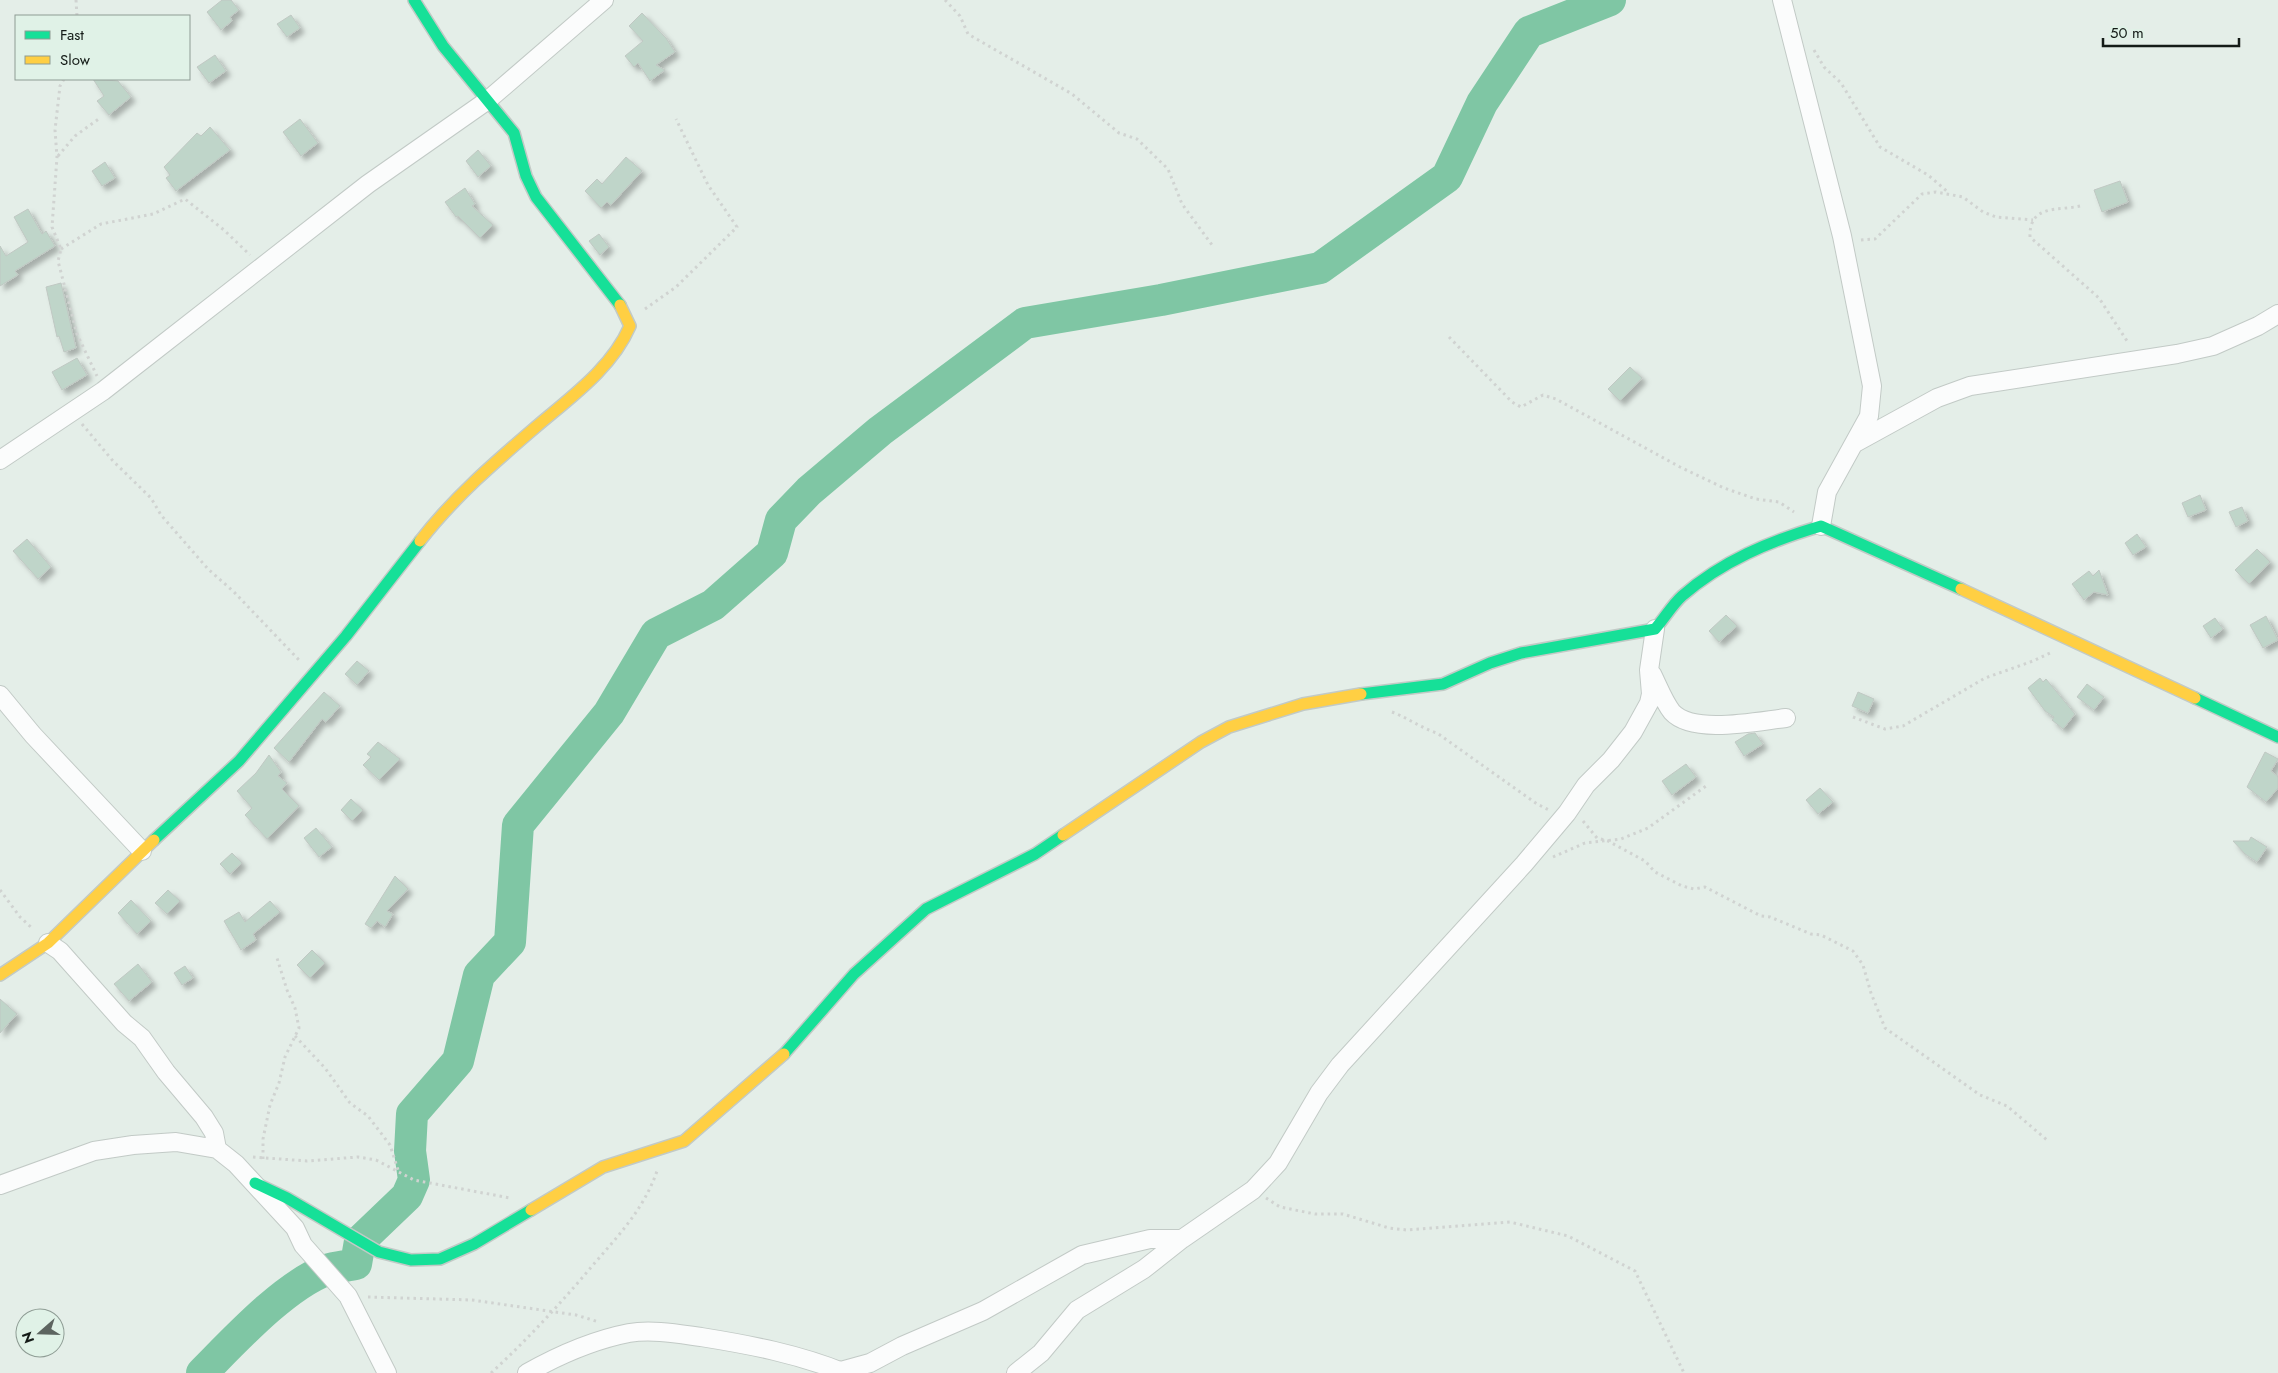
<svg xmlns="http://www.w3.org/2000/svg" width="2278" height="1373" font-family="Jost,sans-serif">
  <style>
    .lines { fill: none; stroke-linecap: round; stroke-linejoin: round }
    .river { stroke: #7fc6a4; stroke-width: 32 }
    .building { fill: #bfd5c9; stroke: #c0c8c3; filter: url(#shadow) }
    .street-casing { stroke: #c2cac6; stroke-width: 20 }
    .fast-casing { stroke: #c2cac6; stroke-width: 14 }
    .slow-casing { stroke: #c2cac6; stroke-width: 14 }
    .path { stroke: #d0d3d1; stroke-width: 3; stroke-dasharray: 2.5 4; stroke-linecap: butt }
    .street { stroke: #fbfcfc; stroke-width: 18 }
    .fast { stroke: #16e098; stroke-width: 11 }
    .slow { stroke: #ffcf43; stroke-width: 11 }
  </style>
  <defs>
    <filter id="shadow"><feDropShadow dx="4.5" dy="4.5" stdDeviation="2.5" flood-color="#0004"/></filter>
  </defs>
  <rect width="100%" height="100%" fill="#e4eee8"/>
  <g class="lines">
    <path class="river" d="M 202,1373 C 235,1340 283,1287 326,1270 C 335,1267 347,1266 356,1264 L 360,1241 L 407,1196 L 414,1180 L 410,1151 L 412,1114 L 458,1061 L 479,975 L 510,942 L 518,825 L 609,713 L 656,634 L 713,605 L 772,553 L 781,520 L 809,491 L 880,431 L 1025,323 L 1161,300 L 1320,268 L 1447,177 L 1482,103 L 1529,32 L 1610,0"/>
  </g>
  <path class="building" d="M 222,0 L 231,0 L 239,10 L 230,17 L 232,21 L 221,30 L 207,12 Z
    M 642,13 L 666,38 L 675,52 L 656,65 L 665,70 L 650,81 L 638,63 L 634,67 L 625,56 L 643,41 L 629,26 Z
    M 291,15 L 300,28 L 287,37 L 277,24 Z
    M 215,55 L 226,71 L 209,83 L 197,67 Z
    M 93,79 L 118,81 L 131,97 L 109,115 L 97,101 L 104,96 Z
    M 300,119 L 318,143 L 301,156 L 283,132 Z
    M 210,127 L 230,150 L 176,191 L 166,178 L 170,175 L 164,167 L 197,133 L 201,136 Z
    M 478,150 L 491,166 L 478,177 L 466,161 Z
    M 626,157 L 642,171 L 611,205 L 607,202 L 601,208 L 585,191 L 597,179 L 602,184 Z
    M 105,162 L 115,178 L 102,186 L 92,171 Z
    M 2120,181 L 2128,202 L 2102,212 L 2094,190 Z
    M 465,188 L 475,204 L 472,206 L 493,225 L 480,238 L 458,216 L 456,217 L 445,202 Z
    M 28,209 L 42,234 L 46,231 L 55,246 L 15,271 L 18,275 L 0,286 L 0,246 L 6,256 L 28,242 L 14,217 Z
    M 599,234 L 609,247 L 600,255 L 589,241 Z
    M 61,283 L 76,348 L 64,352 L 59,336 L 57,337 L 46,287 Z
    M 77,358 L 87,375 L 62,390 L 52,372 Z
    M 1630,367 L 1642,378 L 1620,401 L 1608,389 Z
    M 2200,495 L 2206,510 L 2188,517 L 2182,503 Z
    M 2242,507 L 2248,521 L 2236,527 L 2229,512 Z
    M 2137,534 L 2146,547 L 2133,555 L 2125,543 Z
    M 27,539 L 51,567 L 38,579 L 13,551 Z
    M 2257,549 L 2270,562 L 2249,584 L 2235,570 Z
    M 2099,570 L 2108,595 L 2094,592 L 2084,600 L 2072,584 L 2089,571 L 2093,576 Z
    M 1726,615 L 1737,626 L 1719,642 L 1709,631 Z
    M 2266,616 L 2278,640 L 2263,648 L 2250,625 Z
    M 2215,618 L 2223,629 L 2211,638 L 2203,626 Z
    M 357,661 L 369,671 L 357,685 L 345,674 Z
    M 2040,678 L 2043,682 L 2046,679 L 2075,714 L 2063,729 L 2052,720 L 2054,717 L 2045,711 L 2028,688 Z
    M 2087,684 L 2104,697 L 2094,710 L 2077,697 Z
    M 324,692 L 340,706 L 326,722 L 322,719 L 289,762 L 274,748 Z
    M 1858,692 L 1874,699 L 1868,713 L 1852,706 Z
    M 1755,733 L 1763,744 L 1744,756 L 1735,742 L 1748,734 Z
    M 378,742 L 400,759 L 379,780 L 363,765 L 371,757 L 367,754 Z
    M 2265,752 L 2278,759 L 2271,771 L 2278,777 L 2278,788 L 2266,802 L 2247,787 Z
    M 269,755 L 281,772 L 278,776 L 287,783 L 282,789 L 299,806 L 267,839 L 245,815 L 252,808 L 237,791 L 256,773 Z
    M 1686,764 L 1696,777 L 1672,795 L 1662,781 Z
    M 1820,788 L 1833,802 L 1818,814 L 1806,800 Z
    M 351,799 L 363,810 L 352,821 L 341,810 Z
    M 316,828 L 332,847 L 319,857 L 304,838 Z
    M 2251,837 L 2267,847 L 2257,862 L 2245,854 L 2233,841 L 2249,841 Z
    M 232,853 L 242,863 L 230,874 L 220,864 Z
    M 395,876 L 408,889 L 387,911 L 393,914 L 385,927 L 377,921 L 371,928 L 365,924 Z
    M 168,890 L 180,901 L 167,914 L 155,903 Z
    M 131,900 L 151,921 L 137,934 L 118,913 Z
    M 270,901 L 280,912 L 253,934 L 256,940 L 241,950 L 224,921 L 239,912 L 245,922 Z
    M 312,950 L 325,963 L 310,978 L 297,965 Z
    M 138,964 L 152,982 L 129,1001 L 114,984 Z
    M 185,966 L 193,978 L 182,985 L 174,973 Z
    M 0,999 L 17,1014 L 0,1033 Z"/>
  <g class="lines">
    <defs>
      <path id="street" d="M 1782,0 L 1842,236 L 1872,386 L 1869,416 L 1827,492 L 1821,526
        M 1855,443 L 1937,398 L 1970,386 L 2177,354 L 2213,346 L 2258,326 L 2278,314
        M 0,460 L 103,391 L 368,184 L 488,100 L 604,0
        M 1652,674 C 1658,686 1664,702 1672,712 C 1693,735 1758,721 1786,718
        M 0,695 L 33,735 L 142,851
        M 48,943 L 60,951 L 124,1023 L 142,1038 L 166,1072 L 204,1117 L 214,1133 L 217,1149
        M 0,1185 L 94,1151 L 133,1145 L 176,1142 L 217,1149 L 236,1164 L 295,1228 L 303,1245 L 348,1296 L 387,1373
        M 841,1371 L 870,1363 L 902,1346 L 983,1311 L 1082,1255 L 1150,1239 L 1182,1239
        M 527,1373 C 559,1355 593,1340 629,1333 C 652,1329 679,1334 701,1337 C 751,1345 798,1354 845,1373
        M 1016,1373 L 1041,1353 L 1077,1310 L 1144,1269 L 1182,1239 L 1253,1190 L 1278,1163 L 1319,1093 L 1340,1065 L 1524,864 L 1567,813 L 1586,785 L 1611,760 L 1633,732 L 1649,703 L 1651,694 L 1649,670 L 1655,629"/>
      <path id="fast" d="M 414,0 L 443,46 L 514,133 L 526,176 L 536,197 L 620,305
        M 1361,694 L 1443,684 L 1490,663 L 1521,653 L 1655,629 C 1664,619 1672,605 1682,596 C 1722,561 1770,541 1821,526 L 1961,589
        M 2195,698 L 2278,737
        M 154,840 L 239,761 L 346,636 L 420,541
        M 784,1054 L 854,974 L 926,909 L 1035,854 L 1063,835
        M 255,1183 L 287,1198 L 379,1252 L 411,1260 L 440,1259 L 474,1244 L 531,1210"/>
      <path id="slow" d="M 420,541 C 454,497 495,462 537,426 C 571,397 612,368 630,326 L 620,305
        M 1961,589 L 2195,698
        M 1063,835 L 1201,742 L 1229,727 L 1303,704 L 1361,694
        M 0,975 L 48,943 L 154,840
        M 531,1210 L 603,1167 L 684,1141 L 784,1054"/>
    </defs>
    <use href="#street" class="street-casing"/>
    <use href="#fast" class="fast-casing"/>
    <use href="#slow" class="slow-casing"/>
    <path class="path" d="M 76,0 L 77,16
      M 945,0 L 960,16 L 968,34 L 1072,94 L 1119,133 L 1137,139 L 1168,169 L 1182,204 L 1212,245
      M 1814,50 L 1824,67 L 1841,83 L 1880,147 L 1928,175 L 1949,193
      M 64,79 L 60,86 L 55,130 L 57,157 L 52,227 L 61,249 L 58,261 L 77,334 L 97,376
      M 58,156 L 75,136 L 100,118
      M 2080,206 C 2058,211 2029,204 2030,237 L 2099,298 L 2129,344
      M 1861,240 L 1875,239 L 1922,194 L 1936,192 L 1963,197 L 1983,212 L 1996,217 L 2033,220
      M 61,249 L 101,224 L 153,214 L 185,199 L 224,230 L 250,255
      M 645,309 L 676,287 L 737,227 L 708,185 L 676,119
      M 1449,337 L 1512,402 L 1521,407 L 1543,395 L 1556,399 L 1680,467 L 1724,488 L 1756,499 L 1779,502 L 1794,512
      M 82,424 L 113,461 L 151,498 L 161,515 L 208,569 L 234,592 L 299,660
      M 1392,712 C 1408,718 1421,728 1437,733 L 1537,804 L 1549,810
      M 1853,717 L 1885,729 L 1903,726 L 1985,678 L 2033,661 L 2050,653
      M 1583,821 L 1597,838 L 1608,841 L 1645,861 L 1655,872 L 1682,886 L 1694,889 L 1705,887 L 1761,916 L 1770,917 L 1811,934 L 1821,935 L 1853,951 L 1863,965 L 1871,993 L 1885,1028 L 1980,1095 L 2007,1106 L 2047,1140
      M 1553,857 L 1585,843 L 1621,839 L 1648,828 L 1706,786
      M 0,890 L 20,917 L 33,929
      M 295,1036 L 325,1068 L 350,1103 L 368,1116 L 390,1145 L 399,1173
      M 253,1157 L 307,1161 L 358,1157 L 376,1160 L 414,1180 L 510,1198
      M 263,1159 L 263,1139 L 270,1105 L 279,1083 L 285,1057 L 299,1028 L 295,1008 L 287,990 L 277,958
      M 1266,1198 L 1280,1207 L 1315,1214 L 1343,1214 L 1389,1228 L 1407,1230 L 1510,1222 L 1568,1236 L 1635,1271 L 1684,1373
      M 368,1297 L 472,1300 L 576,1315 L 599,1322
      M 491,1373 C 528,1339 561,1303 593,1265 C 618,1236 644,1209 657,1171"/>
    <use href="#street" class="street"/>
    <use href="#fast" class="fast"/>
    <use href="#slow" class="slow"/>
  </g>
  <rect x="15" y="15" width="175" height="65" fill="#e0f2e7" stroke="#8e9c94"/>
  <rect x="25" y="31" width="25" height="8" fill="#16e098" stroke="#8e9c94"/>
  <text x="60" y="40" font-size="15" fill="#141b17">Fast</text>
  <rect x="25" y="56" width="25" height="8" fill="#ffcf43" stroke="#8e9c94"/>
  <text x="60" y="65" font-size="15" fill="#141b17">Slow</text>
  <g transform="translate(40 1333) rotate(250)"><circle r="24" fill="#e0f2e7" stroke="#8e9c94"/>
  <path d="M0-4L9 19L0 12L-9 19Z" fill="#5d6560"/>
  <text y="-8" font-size="14" font-weight="bold" text-anchor="middle" fill="#141b17">N</text>
  </g>
  <path d="M2103 38v8h136v-8" fill="none" stroke="#141b17" stroke-width="2.5"/>
  <text x="2110" y="38" font-size="15" fill="#141b17" stroke="#e0f2e7" stroke-width="4" paint-order="stroke">50 m</text>
</svg>
